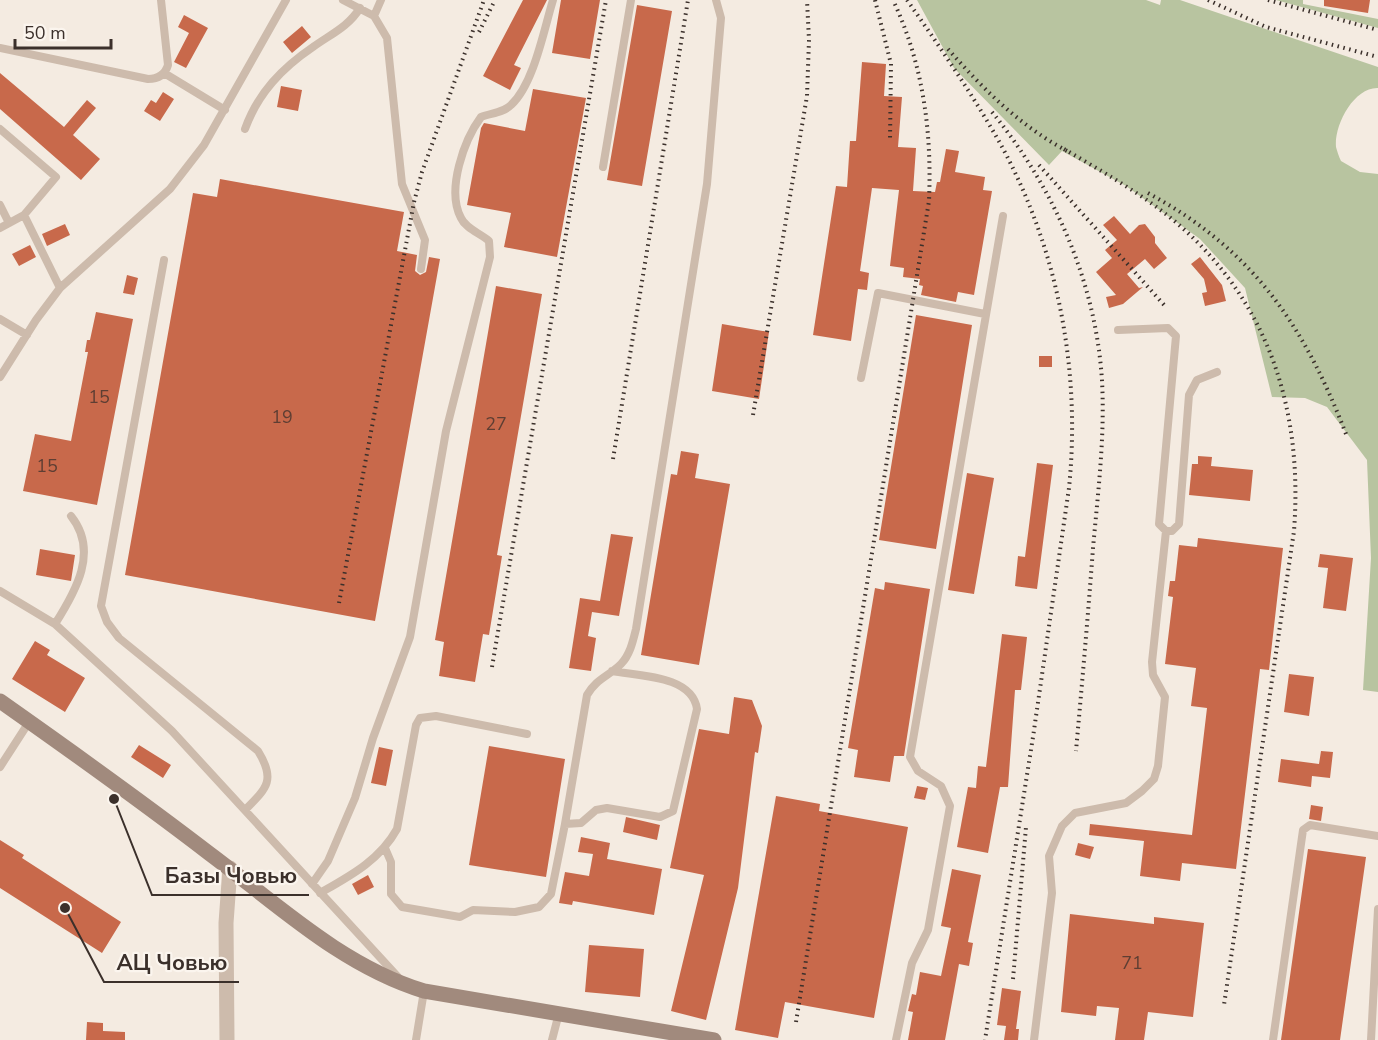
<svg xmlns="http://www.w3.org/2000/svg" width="1378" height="1040" font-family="'Nunito Sans',sans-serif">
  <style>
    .green { fill: #b8c4a0 }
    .building { fill: #c8694b }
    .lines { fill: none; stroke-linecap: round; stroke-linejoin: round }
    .service { stroke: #cdbbac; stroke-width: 8 }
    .tertiary { stroke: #cdbbac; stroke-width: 15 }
    .secondary { stroke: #a18a7d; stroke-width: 15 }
    .rail { stroke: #3b302b; stroke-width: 4; stroke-dasharray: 1.5 4.5; stroke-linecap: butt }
    .labels { text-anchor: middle; stroke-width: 4.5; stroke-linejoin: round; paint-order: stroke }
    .number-label { font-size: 18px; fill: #5e3e33 }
    .leader { fill: none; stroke: #3b302b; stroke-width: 2 }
    .callout-dot { fill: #3b302b; stroke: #fbf5ee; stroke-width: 2 }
    .callout-label { font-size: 22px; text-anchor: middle; font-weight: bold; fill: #3b302b; stroke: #fbf5ee; stroke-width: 4.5; stroke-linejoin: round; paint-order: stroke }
  </style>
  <rect width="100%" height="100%" fill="#f4ebe1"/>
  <path class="green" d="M 917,0 L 1146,0 L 1160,5 L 1161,0 L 1180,0 L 1378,67 L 1378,88 C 1354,87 1334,125 1336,147 C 1337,151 1339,157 1341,161 L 1360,172 L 1378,174 L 1378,692 L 1363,690 L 1371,558 L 1367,460 L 1327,407 L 1305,398 L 1272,397 L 1245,288 L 1200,239 L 1126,186 L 1062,151 L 1049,165 L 954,68 Z
    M 1276,0 L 1303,0 L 1303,4 L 1378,19 L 1378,28 Z"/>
  <path class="building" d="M 523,0 L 547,0 L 514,65 L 521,68 L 510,90 L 483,76 Z
    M 561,0 L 600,0 L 590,59 L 552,53 Z
    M 1324,0 L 1370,0 L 1368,13 L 1324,6 Z
    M 637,5 L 672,11 L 642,186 L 607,180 Z
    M 184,15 L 208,28 L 186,68 L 174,62 L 189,33 L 178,27 Z
    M 302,26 L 311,37 L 292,53 L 283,42 Z
    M 862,62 L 886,64 L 884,96 L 902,97 L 898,147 L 916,148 L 913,191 L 935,192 L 937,182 L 940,182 L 946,149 L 959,151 L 955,172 L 985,177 L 983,190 L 992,191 L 974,295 L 958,292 L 956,302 L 921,295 L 923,286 L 919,285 L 920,279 L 903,277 L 904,268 L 890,266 L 899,190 L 872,188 L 860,271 L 869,273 L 867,290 L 858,289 L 851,341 L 813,335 L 836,186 L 847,187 L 850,141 L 856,141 Z
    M 0,73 L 64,127 L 87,100 L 96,108 L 73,135 L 100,159 L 81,180 L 0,109 Z
    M 281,86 L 302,90 L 298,111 L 277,107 Z
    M 533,89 L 586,98 L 557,257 L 504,247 L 511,213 L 467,205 L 481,128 L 484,123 L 525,131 Z
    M 163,92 L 174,99 L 160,121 L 144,111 L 151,100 L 156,103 Z
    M 220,179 L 404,212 L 397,251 L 417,255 L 415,271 L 420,275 L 426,272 L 429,257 L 440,259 L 375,621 L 125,575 L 193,193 L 217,197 Z
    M 1114,216 L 1130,234 L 1139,225 L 1145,224 L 1155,237 L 1155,243 L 1167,258 L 1154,269 L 1145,259 L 1127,274 L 1139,288 L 1143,287 L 1123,304 L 1109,308 L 1106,297 L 1116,295 L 1096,272 L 1112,258 L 1105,250 L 1117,240 L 1103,225 Z
    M 65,224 L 70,235 L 47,246 L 42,234 Z
    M 30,245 L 36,257 L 19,266 L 12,254 Z
    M 1200,257 L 1222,285 L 1226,301 L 1205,306 L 1202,293 L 1207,292 L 1204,279 L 1191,264 Z
    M 127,275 L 138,278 L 134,295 L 123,293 Z
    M 496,286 L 542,294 L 497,555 L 502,556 L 489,635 L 483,634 L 475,682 L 439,676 L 444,642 L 435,640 Z
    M 96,312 L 133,319 L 97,505 L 23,491 L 35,434 L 71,441 L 88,352 L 85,352 L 87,340 L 90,340 Z
    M 916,315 L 972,325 L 936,549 L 879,540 Z
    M 722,324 L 769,332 L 759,399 L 712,391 Z
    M 1039,356 L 1052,356 L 1052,367 L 1039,367 Z
    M 681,451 L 699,454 L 695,478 L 730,484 L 699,665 L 641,655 L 671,474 L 677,475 Z
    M 1198,456 L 1212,457 L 1211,466 L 1253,470 L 1250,501 L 1189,495 L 1192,464 L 1198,464 Z
    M 1037,463 L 1053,465 L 1037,589 L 1015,586 L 1018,556 L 1025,557 Z
    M 967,473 L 994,478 L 974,594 L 948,590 Z
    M 611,534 L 633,537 L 619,616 L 592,612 L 588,636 L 596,638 L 591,671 L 569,668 L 580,598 L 600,601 Z
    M 1198,538 L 1283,548 L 1269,670 L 1260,669 L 1236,869 L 1182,863 L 1180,881 L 1140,876 L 1144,841 L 1089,835 L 1090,824 L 1192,835 L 1207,708 L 1191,706 L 1196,668 L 1165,664 L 1173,597 L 1168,596 L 1170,581 L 1175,581 L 1179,545 L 1197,547 Z
    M 40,549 L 75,555 L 71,581 L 36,575 Z
    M 1320,554 L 1353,558 L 1346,611 L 1323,608 L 1328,568 L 1318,567 Z
    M 885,582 L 930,589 L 904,756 L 894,756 L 890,782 L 854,777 L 858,750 L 848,748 L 875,588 L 884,590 Z
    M 1002,634 L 1027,637 L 1021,690 L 1015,690 L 1008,787 L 1000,787 L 988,853 L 957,847 L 968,787 L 976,788 L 978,766 L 986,767 Z
    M 35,641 L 50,650 L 47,655 L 85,678 L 65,712 L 12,679 Z
    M 1289,674 L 1314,677 L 1309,716 L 1284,712 Z
    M 734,697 L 752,700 L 762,726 L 758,753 L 755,752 L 738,888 L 706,1020 L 671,1011 L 704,875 L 670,868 L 699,729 L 729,734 Z
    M 139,745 L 171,765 L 163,778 L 131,757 Z
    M 489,746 L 565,759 L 546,877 L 469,865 Z
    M 379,747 L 393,750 L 386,786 L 371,783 Z
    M 1321,751 L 1333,752 L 1330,778 L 1312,776 L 1311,787 L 1278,782 L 1281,759 L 1319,764 Z
    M 917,786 L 928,788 L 925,800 L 914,798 Z
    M 776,796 L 820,804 L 819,811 L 908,827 L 874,1018 L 785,1002 L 778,1038 L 735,1030 Z
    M 1311,805 L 1323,807 L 1321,821 L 1309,819 Z
    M 626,817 L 660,825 L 657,840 L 623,832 Z
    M 581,837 L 610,843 L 607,859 L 662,869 L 654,915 L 573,901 L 572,905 L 559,903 L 565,872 L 589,876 L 593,854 L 578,852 Z
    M 0,840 L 24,855 L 22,858 L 121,922 L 102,953 L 0,888 Z
    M 1078,843 L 1094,847 L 1090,859 L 1075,855 Z
    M 1308,849 L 1366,857 L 1340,1040 L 1281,1040 Z
    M 952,869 L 981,875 L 968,942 L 973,943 L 969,966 L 959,964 L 945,1040 L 908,1040 L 913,1012 L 908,1011 L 912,994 L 916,995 L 920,972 L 941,976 L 951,928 L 941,926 Z
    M 368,875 L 374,887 L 358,895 L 352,884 Z
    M 1070,914 L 1154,924 L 1154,917 L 1204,923 L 1193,1017 L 1148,1012 L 1144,1040 L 1115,1040 L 1119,1008 L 1097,1006 L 1096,1016 L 1061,1012 Z
    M 589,945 L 644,949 L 640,997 L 585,992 Z
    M 1002,988 L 1021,991 L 1016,1029 L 1019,1029 L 1018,1040 L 1004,1040 L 1006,1026 L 997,1025 Z
    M 87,1022 L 103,1023 L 103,1031 L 125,1032 L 125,1040 L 86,1040 Z"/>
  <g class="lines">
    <path class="service" d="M 343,0 L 374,16 L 387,38 L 402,184 L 425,240 L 421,269
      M 374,16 L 381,0
      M 0,48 L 148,79 C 158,79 165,75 168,65 L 161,0
      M 164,73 L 225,110
      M 0,129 L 56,177 L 24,215 L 0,228
      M 245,129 C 258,93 282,68 313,47 C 331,34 348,27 360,8
      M 603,167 L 631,0
      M 0,205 L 9,223
      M 24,215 L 60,288
      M 164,260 L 101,606 L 107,622 L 119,638 L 258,751 C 276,780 267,788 245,810
      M 0,319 L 27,335
      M 1118,330 L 1168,328 L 1176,336 L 1159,524 L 1166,531 L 1172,531 L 1179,524 L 1189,395 L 1197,380 L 1217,372
      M 0,377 L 36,320 L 60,288 L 170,189 L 204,145 L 286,0
      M 861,378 L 878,293 L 985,314
      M 0,591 L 55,624 L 172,731 L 398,977
      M 55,624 C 76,591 99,551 71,516
      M 0,767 L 29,722
      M 565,824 L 587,695 C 596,679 609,676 621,664 C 630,655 633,641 636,629 L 707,184 L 721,18 L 716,0
      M 385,848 L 391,862 L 391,894 L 402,907 L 460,917 L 473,910 L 515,912 L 539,907 L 551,894 L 565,824 L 581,823 L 596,810 L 607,808 L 660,817 L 673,811 L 697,709 C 692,675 638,676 612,671
      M 312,884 L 328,861 L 355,798 L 373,738 L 410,637 L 446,431 L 490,257 L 489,241 C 480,233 466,229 461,218 C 446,190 464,140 481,117 C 491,113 503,113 511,105 C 534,84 544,29 553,0
      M 320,893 C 350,876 380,860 397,829 L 416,725 L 420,718 L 436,716 L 527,734
      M 416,1040 L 424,991
      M 552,1040 L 559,1013
      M 896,1040 L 912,963 L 928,930 L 950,806 L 941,786 L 918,771 L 910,757 L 1003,216
      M 1034,1040 L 1052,893 L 1049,856 L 1062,826 L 1075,813 L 1126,803 L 1142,791 L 1154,779 L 1158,766 L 1165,697 L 1153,675 L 1152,662 L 1166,531
      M 1273,1040 L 1303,830 L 1310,825 L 1378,836
      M 1371,1040 L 1378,909"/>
    <path class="tertiary" d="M 227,1040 L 226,923 L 230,868"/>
    <path class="secondary" d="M 0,701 C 71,751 141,801 210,854 C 277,904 342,966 424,991 L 714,1040"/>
    <path class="rail" d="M 875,0 L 891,64 L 890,141
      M 907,0 C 940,47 973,95 1001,145 C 1058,250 1081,370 1069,488 L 1033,737 L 985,1040
      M 1208,0 L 1266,27 L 1378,57
      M 1268,0 L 1378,30
      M 479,32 L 495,0
      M 948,49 C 984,90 1022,128 1071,153
      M 992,112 C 1054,188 1096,282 1102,381 C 1105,436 1098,493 1093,548 C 1088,616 1082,684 1076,751
      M 1064,149 C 1103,172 1144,195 1178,224 C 1270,304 1303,412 1294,531 L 1224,1005
      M 1039,165 L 1165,306
      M 1148,193 C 1253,250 1304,325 1346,434
      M 753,415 L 807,96 L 809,40 L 807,0
      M 613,459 L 688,0
      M 339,603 L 414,202 L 422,172 L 484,0
      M 492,667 L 606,0
      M 1013,979 L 1026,827
      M 796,1022 L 929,201 C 932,131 923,64 893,0"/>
  </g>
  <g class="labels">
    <g class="number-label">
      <text x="99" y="403">15</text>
      <text x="282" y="423">19</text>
      <text x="496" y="430">27</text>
      <text x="47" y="472">15</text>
      <text x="1132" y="969">71</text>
    </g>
  </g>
  <path class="leader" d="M114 799L152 895H309M65 908L104 982H239"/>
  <g class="callout-dot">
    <circle cx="114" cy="799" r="6"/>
    <circle cx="65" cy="908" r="6"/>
  </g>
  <g class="callout-label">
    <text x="231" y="883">Базы Човью</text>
    <text x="172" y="970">АЦ Човью</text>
  </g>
  <path d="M15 39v9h96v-9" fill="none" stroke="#3b302b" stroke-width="3"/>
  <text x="24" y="39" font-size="18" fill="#3b302b" stroke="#fbf5ee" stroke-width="4.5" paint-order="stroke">50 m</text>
</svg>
